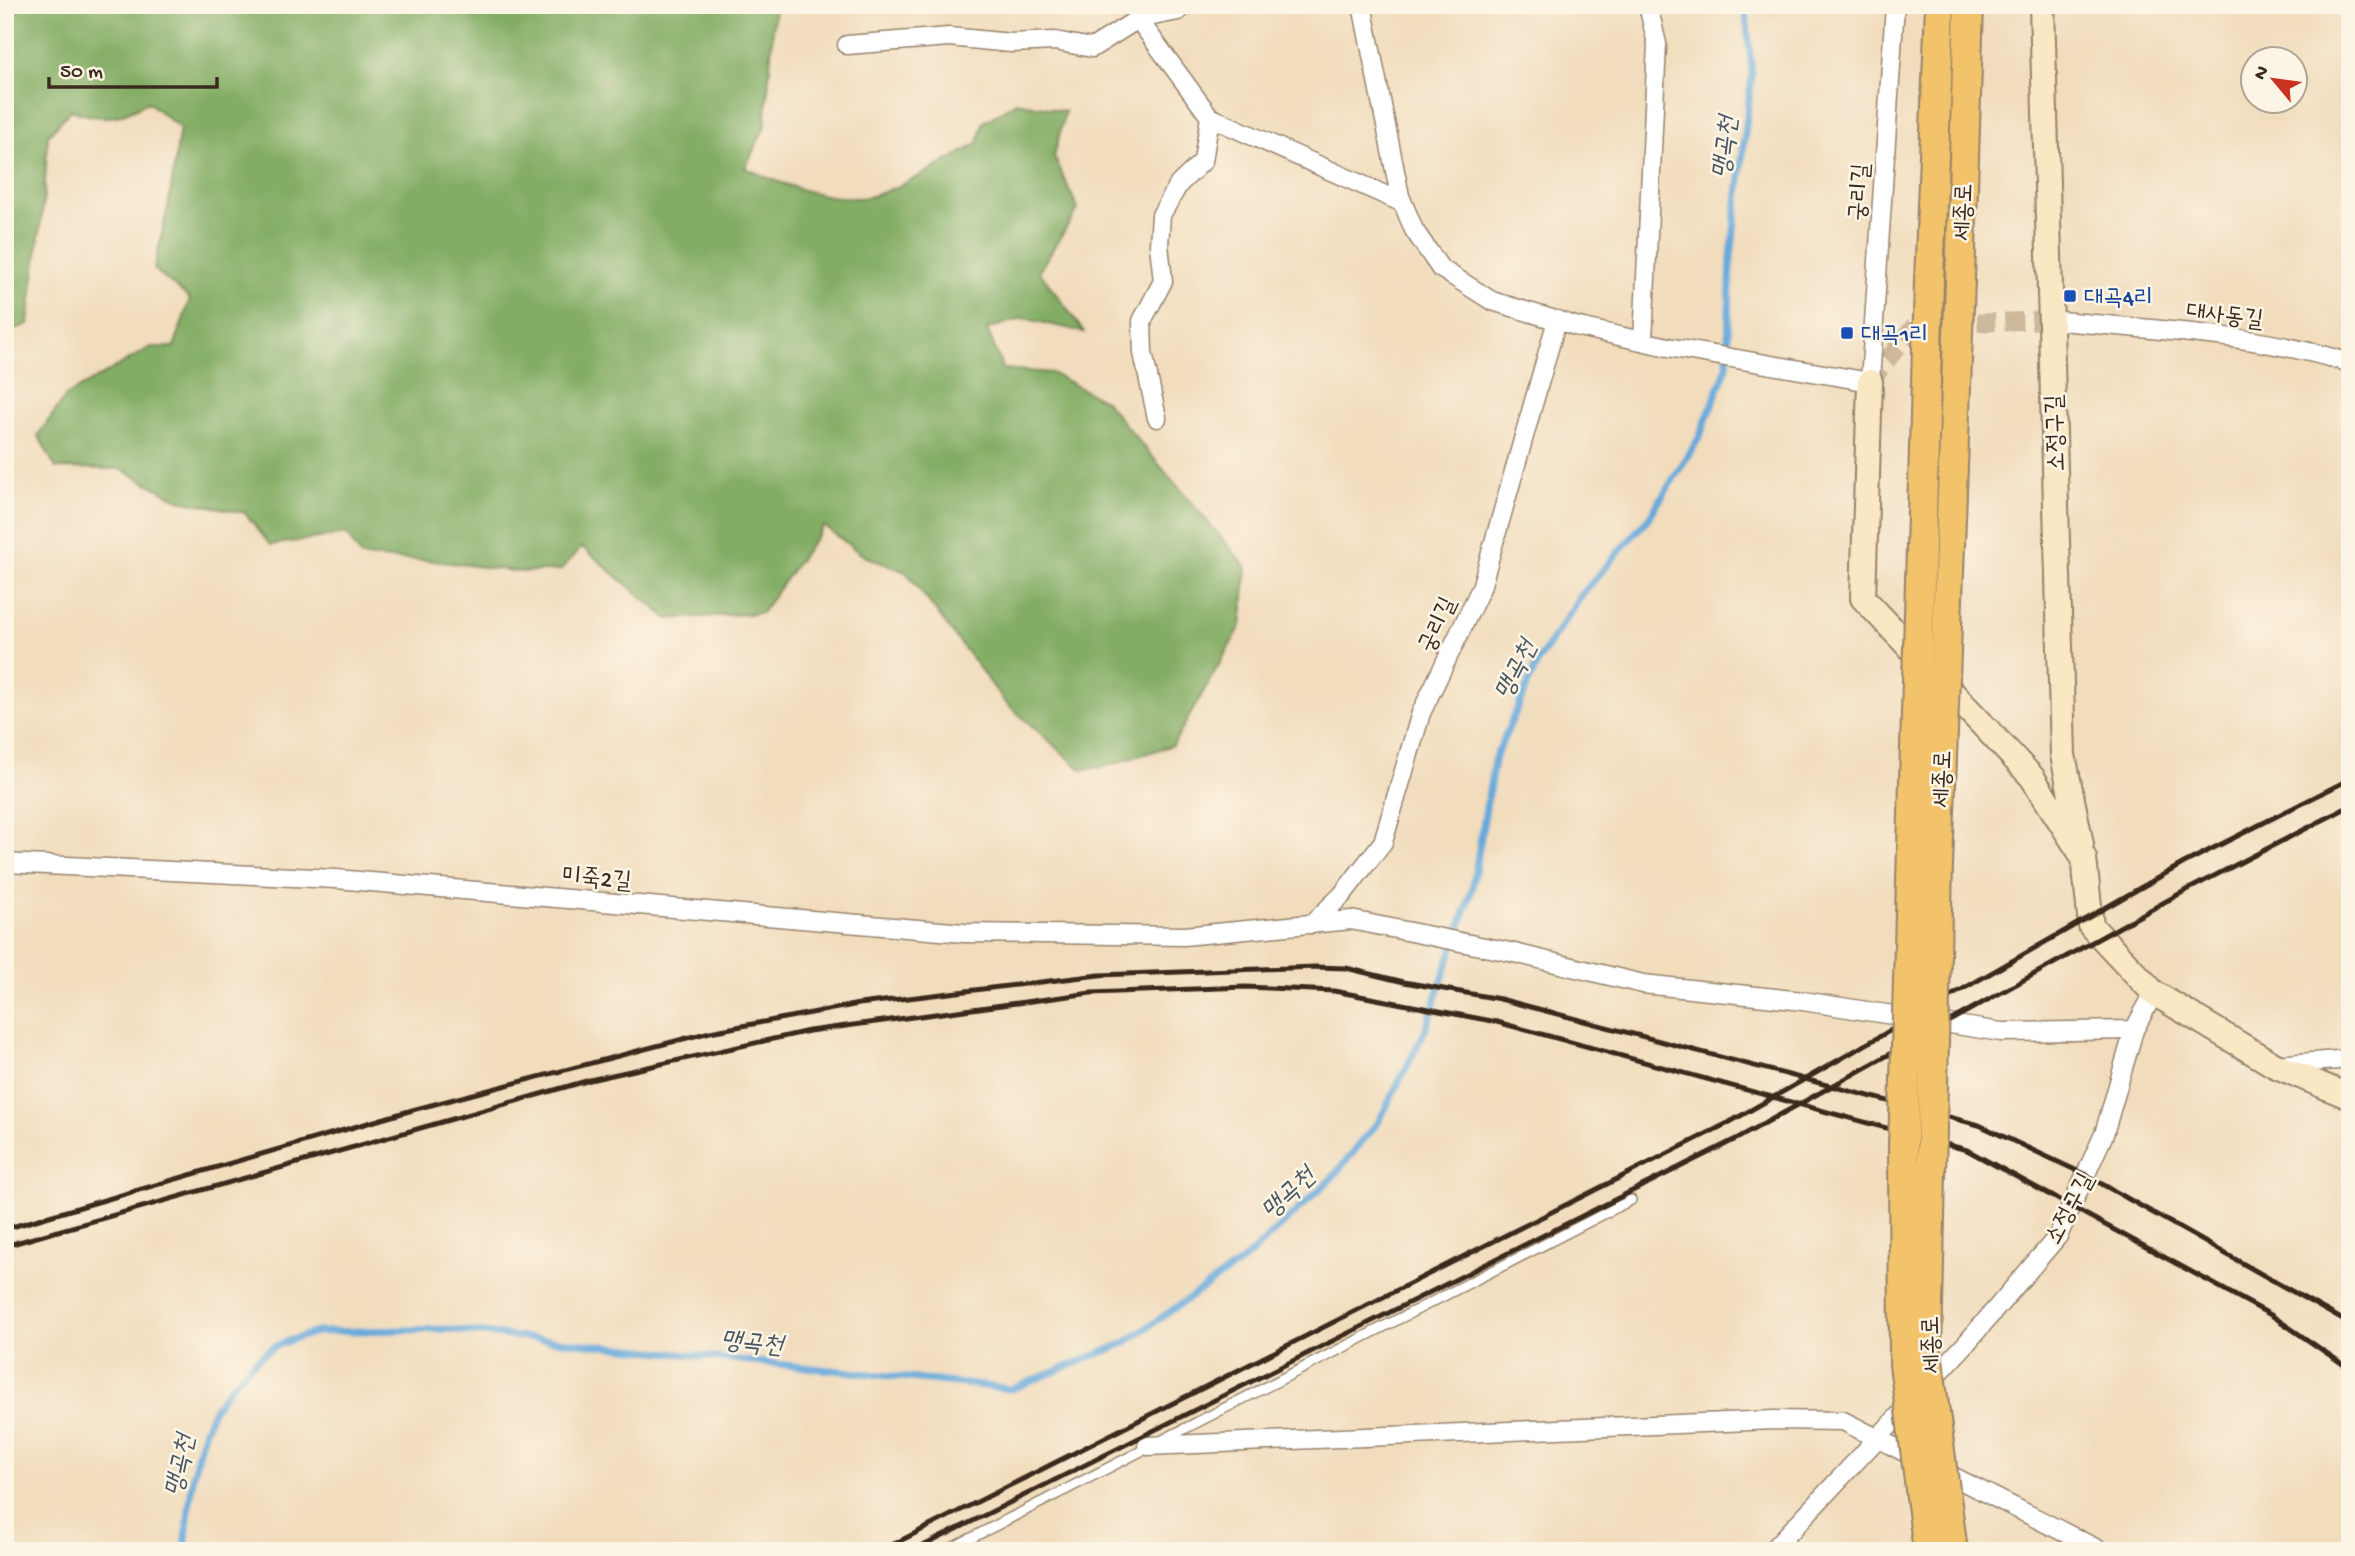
<svg xmlns="http://www.w3.org/2000/svg" width="2355" height="1556" font-family="'Gochi Hand','Poor Story',sans-serif">
  <style>
    .forest { fill: #83ad65; stroke: #5f6c42; stroke-width: 2 }
    .lines { fill: none; stroke-linecap: round; stroke-linejoin: round }
    .stream { stroke: #66a9da; stroke-width: 7 }
    .street-tunnel { stroke: #cdb89c; stroke-width: 18; stroke-dasharray: 18 9; stroke-linecap: butt }
    .lane-casing { stroke: #96836d; stroke-width: 12 }
    .street-casing { stroke: #96836d; stroke-width: 21 }
    .secondary-casing { stroke: #96836d; stroke-width: 28 }
    .primary-casing { stroke: #96836d; stroke-width: 32 }
    .lane { stroke: #fff; stroke-width: 9 }
    .street { stroke: #fff; stroke-width: 18 }
    .secondary { stroke: #fae7c3; stroke-width: 24 }
    .primary { stroke: #f2c36a; stroke-width: 28 }
    .rail { stroke: #3b2a1e; stroke-width: 5 }
    .primary-bridge-casing { stroke: #96836d; stroke-width: 32; stroke-linecap: butt }
    .primary-bridge { stroke: #f2c36a; stroke-width: 28 }
    .transit-dot { fill: #1a4fb4; stroke: #fcf5e5; stroke-width: 2.5 }
    .labels { text-anchor: middle; stroke-width: 5; stroke-linejoin: round; paint-order: stroke }
    .street-label { font-size: 24px; fill: #3b2a1e; stroke: #fcf5e5 }
    .transit-label { font-size: 24px; fill: #164399; stroke: #fcf5e5; text-anchor: start }
    .water-label { font-size: 26px; font-style: italic; fill: #4a5660; stroke: #fcf5e5 }
  </style>
  <rect width="100%" height="100%" fill="#fcf5e5"/>
  <filter id="ink" filterUnits="userSpaceOnUse"><feTurbulence type="fractalNoise" baseFrequency=".0143" numOctaves="2"/><feDisplacementMap in="SourceGraphic" scale="14" xChannelSelector="R" yChannelSelector="G"/><feConvolveMatrix kernelMatrix="1 2 1 2 8 2 1 2 1" color-interpolation-filters="sRGB"/></filter>
  <filter id="wash" filterUnits="userSpaceOnUse"><feTurbulence type="fractalNoise" baseFrequency=".00686" numOctaves="4" result="noise"/><feDisplacementMap in="SourceGraphic" scale="28" xChannelSelector="R" yChannelSelector="G"/><feGaussianBlur stdDeviation="1.57" result="paint"/><feColorMatrix in="noise" values="0 0 0 0 0 0 0 0 0 0 0 0 0 0 0 0 0 1.4 0 .05"/><feComposite in="paint" operator="in"/></filter>
  <g filter="url(#wash)">
    <rect width="100%" height="100%" fill="#f1dcbc"/>
    <path class="forest" d="M 5,5 L 775,5 L 765,126 L 745,168 C 781,184 820,199 860,198 C 889,196 951,159 978,143 L 983,123 L 1016,102 L 1065,111 L 1054,157 L 1078,209 L 1039,271 L 1084,332 L 1023,318 L 987,329 L 1003,369 L 1052,373 L 1105,401 L 1247,568 L 1241,626 L 1173,745 L 1107,766 L 1082,770 L 1005,702 L 906,572 L 864,556 L 824,526 L 761,613 L 668,619 L 582,547 L 561,570 L 521,572 L 436,561 L 362,557 L 346,534 L 270,545 L 245,513 L 179,500 L 121,469 L 56,468 L 38,435 L 66,396 L 151,347 L 174,347 L 190,299 L 154,269 L 169,202 L 180,128 L 148,102 C 117,119 105,122 71,110 L 48,135 L 44,196 L 28,324 L 5,334 Z"/>
    <g class="lines">
      <path class="stream" d="M 185,1551 C 189,1507 192,1458 210,1417 C 219,1397 256,1356 276,1346 C 288,1340 303,1336 317,1332 L 445,1329 L 1012,1389 L 1125,1343 L 1244,1260 L 1332,1178 L 1379,1121 L 1425,1031 L 1472,890 L 1494,761 L 1538,661 L 1583,593 L 1650,516 L 1699,438 L 1727,367 L 1731,257 L 1752,72 L 1745,5"/>
    </g>
  </g>
  <g filter="url(#ink)">
    <g class="lines">
      <path class="street-tunnel" d="M 1870,382 L 1915,325 L 2051,320"/>
      <defs>
        <path id="lane" d="M 946,1551 L 1631,1200"/>
        <path id="street" d="M 1142,5 L 1138,19 L 1210,117 L 1403,203
          M 1362,5 L 1400,196 L 1414,230 L 1440,268 L 1492,301 L 1579,327 L 1668,347 L 1870,382 L 1895,5
          M 847,45 L 949,37 L 1011,43 L 1055,41 L 1092,48 L 1138,19 L 1178,11 L 1184,5
          M 2051,320 C 2150,330 2254,333 2350,363
          M 1643,341 L 1657,44 L 1648,5
          M 1157,418 L 1143,353 L 1142,321 L 1163,281 L 1159,245 L 1161,215 L 1179,184 L 1203,161 L 1210,117
          M 5,863 L 336,879 L 964,933 L 1184,936 L 1351,920 L 1510,952 L 1643,984 L 1803,1001 L 2001,1032 L 2134,1030
          M 1312,924 L 1342,895 L 1383,842 L 1421,713 L 1481,588 L 1557,320
          M 2276,1065 L 2350,1059
          M 1147,1446 L 1774,1420 L 1843,1421 L 2101,1551
          M 1772,1551 L 1964,1346 L 2058,1236 L 2104,1134 L 2134,1030 L 2154,993"/>
        <path id="secondary" d="M 2042,5 L 2063,755 L 2081,844
          M 1870,382 L 1863,598 L 2032,777 L 2084,858 L 2091,926 L 2154,993 L 2274,1065 L 2350,1097"/>
        <path id="primary" d="M 1960,280 L 1969,5
          M 1929,282 L 1940,5"/>
      </defs>
      <use href="#lane" class="lane-casing"/>
      <use href="#street" class="street-casing"/>
      <use href="#secondary" class="secondary-casing"/>
      <use href="#primary" class="primary-casing"/>
      <use href="#lane" class="lane"/>
      <use href="#street" class="street"/>
      <use href="#secondary" class="secondary"/>
      <use href="#primary" class="primary"/>
      <path class="rail" d="M 5,1229 L 416,1109 L 710,1032 L 859,1004 L 1099,975 L 1316,967 L 1346,968 L 1404,982 L 1500,999 L 1979,1125 L 2086,1175 L 2350,1324
        M 5,1246 L 590,1080 L 809,1031 L 1091,993 L 1245,987 L 1334,991 L 1497,1022 L 1967,1150 L 2271,1315 L 2350,1369
        M 880,1551 L 1728,1123 L 2184,863 L 2350,779
        M 913,1551 L 1738,1138 L 2181,893 L 2350,806"/>
      <defs>
        <path id="primary-bridge" d="M 1928,1551 L 1904,1364 L 1903,1146 L 1929,282
          M 1953,1551 L 1927,1351 L 1938,865 L 1960,280"/>
      </defs>
      <use href="#primary-bridge" class="primary-bridge-casing"/>
      <use href="#primary-bridge" class="primary-bridge"/>
    </g>
  </g>
  <g class="transit-dot">
    <rect x="2063" y="289" width="14" height="14" rx="3.5"/>
    <rect x="1840" y="326" width="14" height="14" rx="3.5"/>
  </g>
  <g class="labels">
    <g class="street-label">
      <text transform="translate(1858 192) rotate(-86)" y="8">궁리길</text>
      <text transform="translate(1962 212) rotate(-88)" y="8">세종로</text>
      <text transform="translate(2225 314) rotate(7)" y="8">대사동길</text>
      <text transform="translate(2054 433) rotate(-92)" y="8">소정구길</text>
      <text transform="translate(1436 624) rotate(-65)" y="8">궁리길</text>
      <text transform="translate(1941 779) rotate(-88)" y="8">세종로</text>
      <text transform="translate(597 877) rotate(5)" y="8">미죽2길</text>
      <text transform="translate(2068 1208) rotate(-62)" y="8">소정구길</text>
      <text transform="translate(1930 1345) rotate(-92)" y="8">세종로</text>
    </g>
    <g class="transit-label">
      <text x="2084" y="304">대곡4리</text>
      <text x="1861" y="341">대곡1리</text>
    </g>
    <g class="water-label">
      <text transform="translate(1723 147) rotate(-83)" y="9">맹곡천</text>
      <text transform="translate(1514 669) rotate(-63)" y="9">맹곡천</text>
      <text transform="translate(1287 1192) rotate(-43)" y="9">맹곡천</text>
      <text transform="translate(752 1341) rotate(6)" y="9">맹곡천</text>
      <text transform="translate(178 1465) rotate(-78)" y="9">맹곡천</text>
    </g>
  </g>
  <rect width="2355" height="1556" fill="none" stroke="#fcf5e5" stroke-width="28"/>
  <g transform="translate(2274 80) rotate(299)"><circle r="33" fill="#fcf5e5" stroke="#afa495" stroke-width="2"/>
  <path d="M0-5L12 26L0 18L-12 26Z" fill="#c8321e"/>
  <text y="-10" font-size="19" font-weight="bold" text-anchor="middle" fill="#3b2a1e">N</text>
  </g>
  <path d="M49 77v10h168v-10" fill="none" stroke="#3b2a1e" stroke-width="3.5"/>
  <text x="60" y="77" font-size="21" fill="#3b2a1e" stroke="#fcf5e5" stroke-width="5" paint-order="stroke">50 m</text>
</svg>
